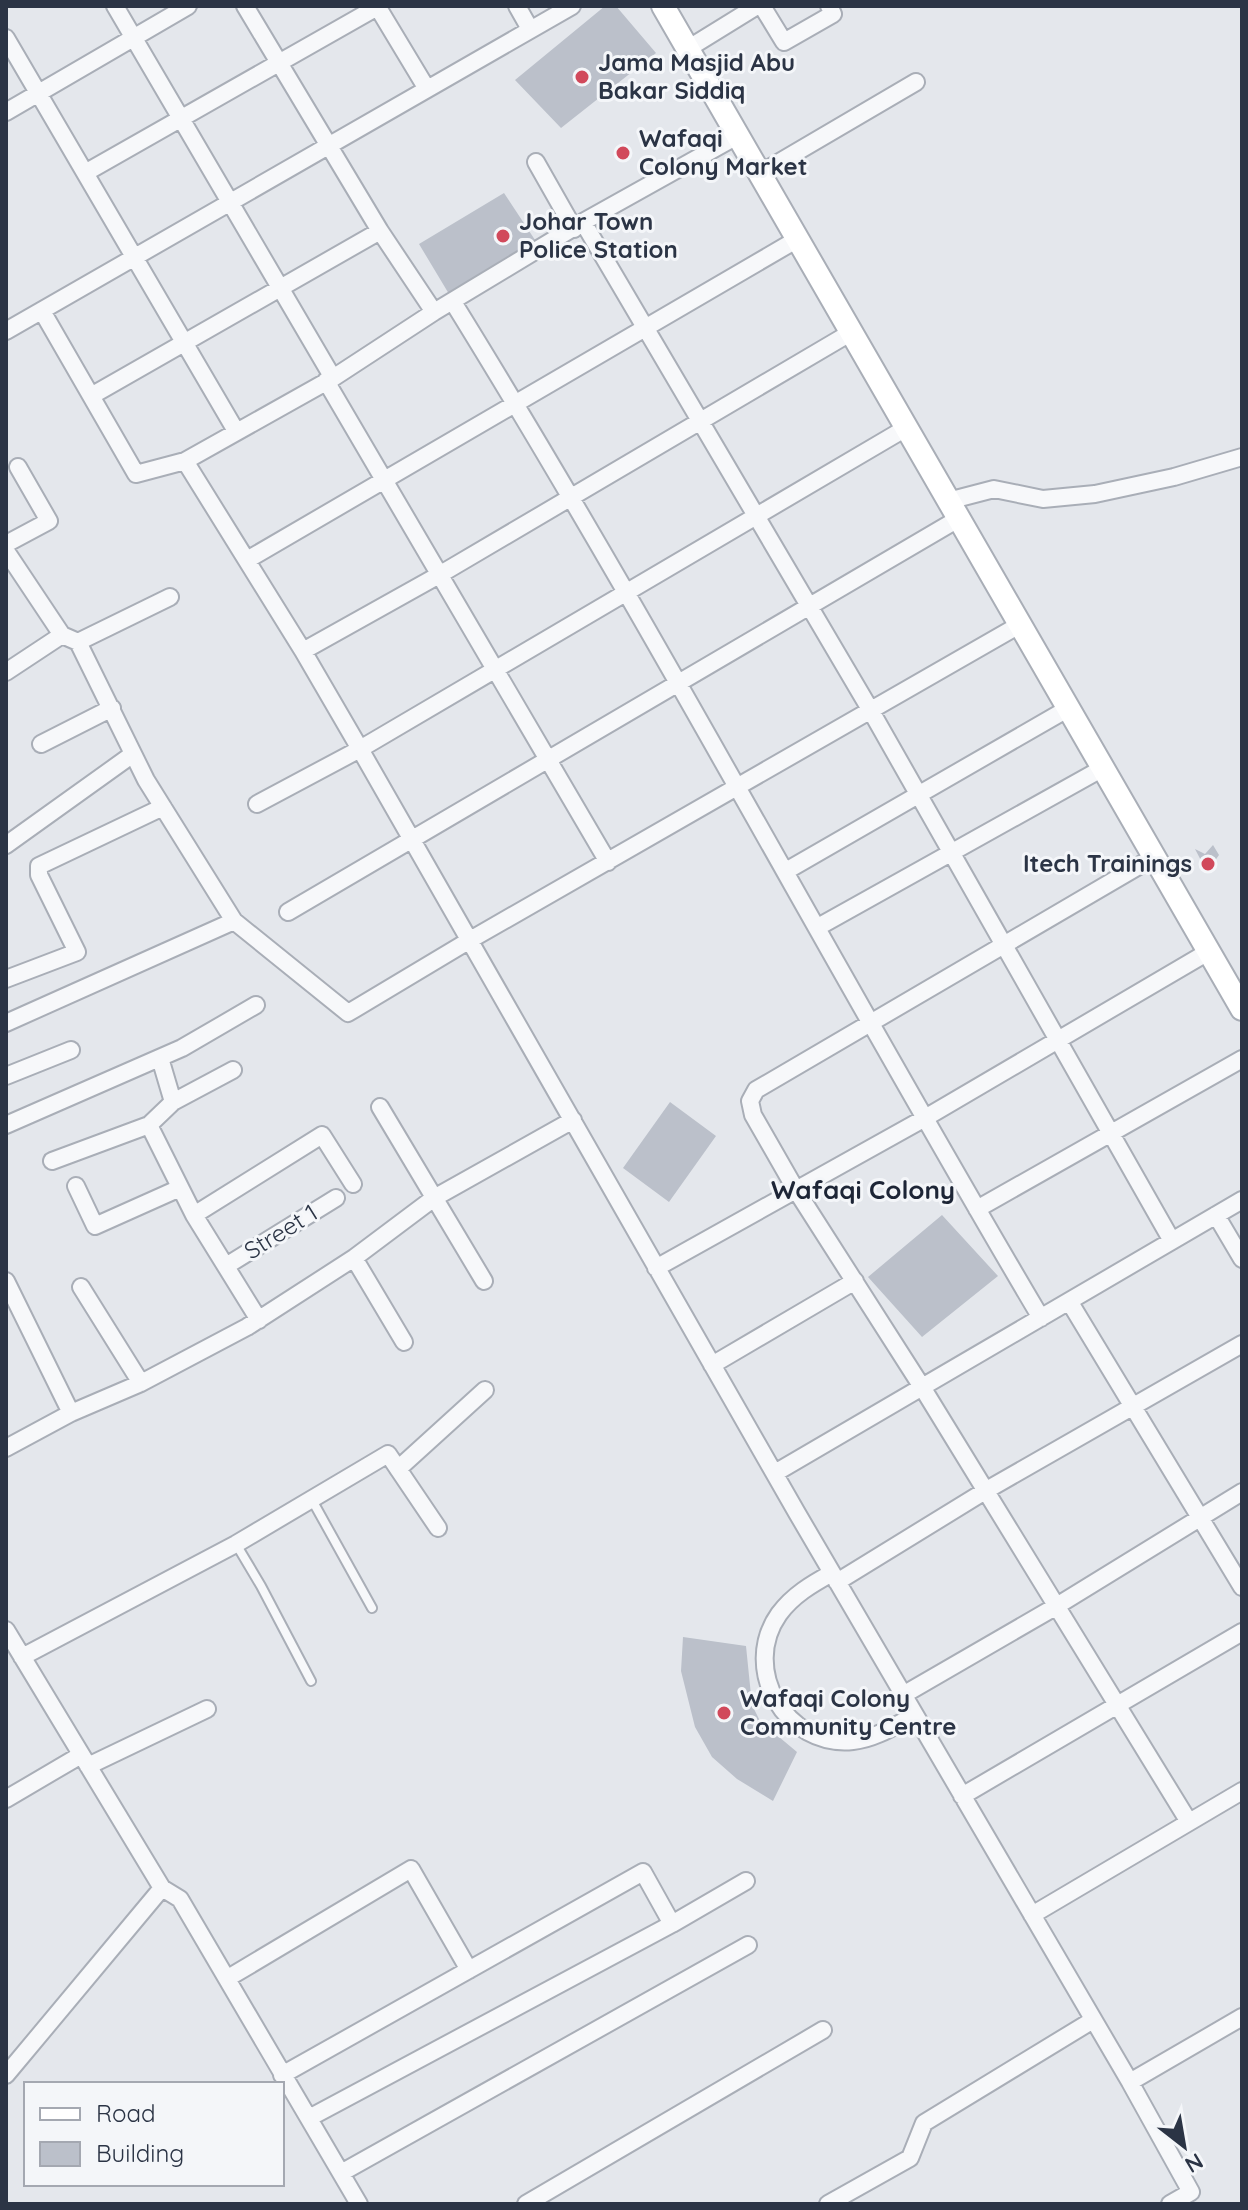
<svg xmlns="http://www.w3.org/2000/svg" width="1248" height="2210" font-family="Quicksand,sans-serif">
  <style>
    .building { fill: #bbc0ca }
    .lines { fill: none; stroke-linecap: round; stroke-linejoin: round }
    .lane-casing { stroke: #a9aeb7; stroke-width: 12 }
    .street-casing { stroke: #a9aeb7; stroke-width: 20 }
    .secondary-casing { stroke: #a9aeb7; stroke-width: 26 }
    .lane { stroke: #f7f8fa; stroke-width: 8 }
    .street { stroke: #f7f8fa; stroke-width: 16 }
    .secondary { stroke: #fff; stroke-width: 22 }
    .poi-dot { fill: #d1495b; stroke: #f4f6f9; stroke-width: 3 }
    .labels { text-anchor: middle; stroke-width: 6; stroke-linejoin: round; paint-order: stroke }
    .poi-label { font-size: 24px; font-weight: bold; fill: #2b3445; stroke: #f4f6f9; text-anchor: start }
    .street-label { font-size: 24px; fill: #2b3445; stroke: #f4f6f9 }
    .neighbourhood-label { font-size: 26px; font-weight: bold; fill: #1d2536; stroke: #f4f6f9 }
  </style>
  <rect width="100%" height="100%" fill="#e4e7ec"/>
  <path class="building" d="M 605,6 L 616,6 L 656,53 L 561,128 L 515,80 Z
    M 504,193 L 537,243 L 449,294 L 419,244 Z
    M 1213,845 L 1219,855 L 1207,872 L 1195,849 L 1205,854 Z
    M 670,1102 L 716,1136 L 669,1202 L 623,1168 Z
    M 942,1215 L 998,1276 L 922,1337 L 868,1277 Z
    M 683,1637 L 746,1646 L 752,1705 L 760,1721 L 797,1752 L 773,1801 L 737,1779 L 712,1757 L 695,1727 L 681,1671 Z"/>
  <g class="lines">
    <defs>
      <path id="lane" d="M 312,1500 L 372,1608
        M 236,1544 L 261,1586 L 311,1681"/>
      <path id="street" d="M 115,6 L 333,378
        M 245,6 L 380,231 L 434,312
        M 377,6 L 427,89
        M 517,6 L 530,29
        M 762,6 L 784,42 L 833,14 L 829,6
        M 6,38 L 236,431
        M 689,48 L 757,6
        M 6,112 L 188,6
        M 536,162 L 574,229
        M 85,173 L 379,6
        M 759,174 L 916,82
        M 583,222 L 871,711 L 1172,1241
        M 453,302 C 659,635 841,981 1041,1318
        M 42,311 L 136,474 L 185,461 L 333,378 L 434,312 L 583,222 L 737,136
        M 6,331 L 572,6
        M 326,381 L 608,862
        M 91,396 L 380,231
        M 185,461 L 303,651 L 360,749 L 797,1513 L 1130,2082 L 1191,2192 L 1170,2204
        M 948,501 L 994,489 L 1043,499 L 1095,494 L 1174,477 L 1242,457
        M 6,544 L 49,521 L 18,467
        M 6,551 L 62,635 L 78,642 L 146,780 L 234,921 L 348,1013 L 470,940 L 1021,624
        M 247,560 L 796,240
        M 78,642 L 170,597
        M 303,651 L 439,575 L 850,333
        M 6,672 L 62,635
        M 41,744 L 112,708
        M 257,804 L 360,749 L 906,428
        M 6,845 L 133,754
        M 1154,857 L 756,1090 L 750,1101 L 753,1115 L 796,1190 L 922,1387 L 1189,1822
        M 786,871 L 1069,708
        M 288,912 L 958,519
        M 818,927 L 1103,768
        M 6,979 L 77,952 L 39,875 L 39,866 L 163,807
        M 6,1023 L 234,921
        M 160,1058 L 173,1102
        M 233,1070 L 173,1102 L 149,1125 L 194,1215 L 259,1320
        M 6,1076 L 71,1050
        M 380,1107 L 484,1281
        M 6,1125 L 182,1048 L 256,1005
        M 52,1161 L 149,1125
        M 76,1186 L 95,1226 L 180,1188
        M 977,1209 L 1242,1059
        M 194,1215 L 322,1135 L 353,1184
        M 1216,1215 L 1242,1259
        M 354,1258 L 404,1342
        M 226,1266 L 336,1198
        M 656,1268 L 925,1118 L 1208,952
        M 6,1281 L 71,1413
        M 81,1287 L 141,1383
        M 1069,1301 L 1242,1587
        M 712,1365 L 855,1281
        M 6,1448 L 71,1413 L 141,1383 L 247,1327 L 354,1258 L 434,1198 L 573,1120
        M 398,1469 L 485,1390
        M 775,1473 L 1242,1200
        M 832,1573 C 812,1584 793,1595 779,1614 C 740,1669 786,1748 853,1741 C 875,1739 896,1725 915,1715
        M 837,1582 L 985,1491 L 1242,1344
        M 6,1630 L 162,1888 L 180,1899 L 359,2204
        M 22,1657 L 236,1544 L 388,1454 L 438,1528
        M 903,1695 L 1055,1607 L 1242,1492
        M 88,1766 L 207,1709
        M 962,1796 L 1242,1632
        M 6,1799 L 81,1755
        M 1032,1915 L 1242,1791
        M 228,1978 L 411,1869 L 469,1970
        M 6,2075 L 162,1888
        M 282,2075 L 643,1872 L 672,1924
        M 1130,2082 L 1242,2017
        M 309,2118 L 672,1924 L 746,1881
        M 341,2173 L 748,1945
        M 526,2204 L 823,2030
        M 828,2204 L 910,2158 L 924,2123 L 1093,2020"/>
      <path id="secondary" d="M 663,6 L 1242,1009"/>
    </defs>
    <use href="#lane" class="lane-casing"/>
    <use href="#street" class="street-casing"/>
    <use href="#secondary" class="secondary-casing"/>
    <use href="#lane" class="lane"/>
    <use href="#street" class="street"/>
    <use href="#secondary" class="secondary"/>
  </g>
  <g class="poi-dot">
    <circle cx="582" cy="77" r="8"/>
    <circle cx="623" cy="153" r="8"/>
    <circle cx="503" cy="236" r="8"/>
    <circle cx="1208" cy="864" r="8"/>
    <circle cx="724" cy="1713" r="8"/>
  </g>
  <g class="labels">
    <g class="poi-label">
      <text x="598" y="71">Jama Masjid Abu<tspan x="598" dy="28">Bakar Siddiq</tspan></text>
      <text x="639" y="147">Wafaqi<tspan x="639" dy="28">Colony Market</tspan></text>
      <text x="519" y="230">Johar Town<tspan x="519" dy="28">Police Station</tspan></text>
      <text x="1192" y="872" text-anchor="end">Itech Trainings</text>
      <text x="740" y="1707">Wafaqi Colony<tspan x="740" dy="28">Community Centre</tspan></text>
    </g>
    <g class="street-label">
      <text transform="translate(281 1232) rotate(-32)" y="8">Street 1</text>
    </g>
    <g class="neighbourhood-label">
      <text x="863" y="1199">Wafaqi Colony</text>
    </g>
  </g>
  <rect width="1248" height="2210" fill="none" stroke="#2b3445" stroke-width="16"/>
  <rect x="24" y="2082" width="260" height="104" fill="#f4f6f9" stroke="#a4a8b1" stroke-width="2"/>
  <rect x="40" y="2108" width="40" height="12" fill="#ffffff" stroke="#a4a8b1" stroke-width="2"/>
  <text x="96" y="2122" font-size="24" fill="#2b3445">Road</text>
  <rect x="40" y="2142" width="40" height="24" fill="#bbc0ca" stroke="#a4a8b1" stroke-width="2"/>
  <text x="96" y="2162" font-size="24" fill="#2b3445">Building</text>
  <g transform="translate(1184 2146) rotate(149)" stroke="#f4f6f9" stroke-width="6" paint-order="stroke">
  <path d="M0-6L14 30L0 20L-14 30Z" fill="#2b3445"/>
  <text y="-12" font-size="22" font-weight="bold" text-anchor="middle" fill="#2b3445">N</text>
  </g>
</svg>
